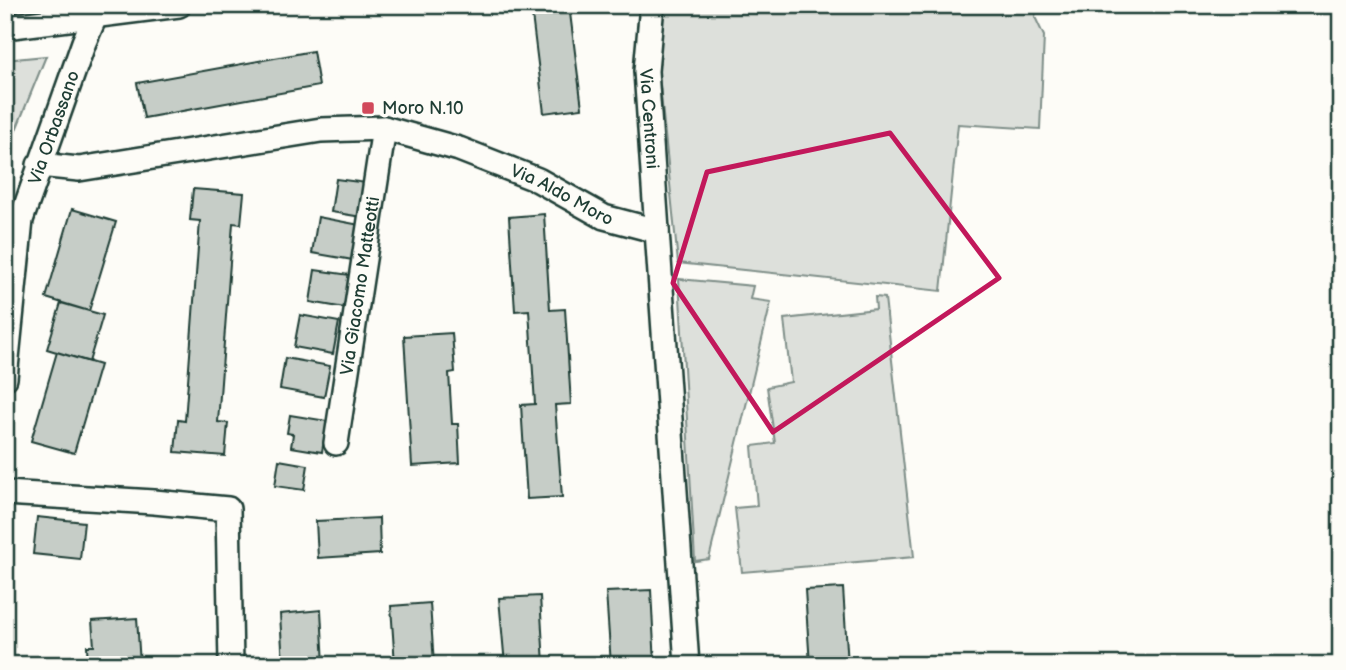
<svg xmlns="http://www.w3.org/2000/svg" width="1346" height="670" font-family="'Balsamiq Sans',sans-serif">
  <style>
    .green { fill: #dde0db; stroke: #7e8e88; stroke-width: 2 }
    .building { fill: #c6cdc7; stroke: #1f3d34; stroke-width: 2 }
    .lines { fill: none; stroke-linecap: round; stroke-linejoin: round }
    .street-casing { stroke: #1f3d34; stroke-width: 28 }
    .street { stroke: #fdfcf7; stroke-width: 23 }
    .marked { fill: none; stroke: #c2185b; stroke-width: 5; stroke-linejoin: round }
    .poi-dot { fill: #d1495b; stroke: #fdfcf7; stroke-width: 2.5 }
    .labels { text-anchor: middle; stroke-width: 7; stroke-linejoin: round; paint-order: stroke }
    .poi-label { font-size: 18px; fill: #1f3d34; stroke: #fdfcf7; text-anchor: start }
    .street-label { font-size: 18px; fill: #1f3d34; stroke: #fdfcf7 }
  </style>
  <rect width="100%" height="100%" fill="#fdfcf7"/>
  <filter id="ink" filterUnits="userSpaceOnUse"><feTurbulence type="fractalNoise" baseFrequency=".0143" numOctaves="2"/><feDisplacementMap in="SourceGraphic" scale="14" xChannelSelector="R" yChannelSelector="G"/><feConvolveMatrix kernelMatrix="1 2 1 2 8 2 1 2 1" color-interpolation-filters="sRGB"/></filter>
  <g filter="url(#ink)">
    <path class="green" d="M 664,5 L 859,5 L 889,11 L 889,5 L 1037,5 L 1035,17 L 1044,36 L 1040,129 L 958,124 L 941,291 L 678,263 L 657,55 Z
      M 46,56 L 5,157 L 5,60 Z
      M 679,279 L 753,286 L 750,299 L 771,302 L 709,559 L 695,561 Z
      M 875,297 L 885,298 L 914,557 L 742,572 L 735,508 L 757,506 L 752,446 L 775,443 L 767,387 L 791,382 L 784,319 L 876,309 Z"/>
    <path class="building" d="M 548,5 L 569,5 L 582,108 L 544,113 L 531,7 Z
      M 313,51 L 319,86 L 144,118 L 137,83 Z
      M 336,179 L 367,183 L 362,217 L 331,212 Z
      M 193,189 L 244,193 L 241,224 L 233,223 L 218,422 L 228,423 L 225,456 L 175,452 L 178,420 L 185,421 L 200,221 L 190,220 Z
      M 72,209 L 116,222 L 89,311 L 46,298 Z
      M 544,214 L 550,310 L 565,309 L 571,404 L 555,405 L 562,497 L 527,499 L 521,405 L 535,404 L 529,310 L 515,311 L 509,217 Z
      M 318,217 L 360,225 L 353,260 L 312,253 Z
      M 315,270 L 350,275 L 345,308 L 310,302 Z
      M 61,303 L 103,315 L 89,362 L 47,349 Z
      M 300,315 L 339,322 L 333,354 L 294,347 Z
      M 452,333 L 455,372 L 449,373 L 452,424 L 458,424 L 460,463 L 412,466 L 404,336 Z
      M 57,352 L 100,365 L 74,453 L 31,441 Z
      M 285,358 L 330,366 L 324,397 L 280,389 Z
      M 290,415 L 327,421 L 322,452 L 291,447 L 293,434 L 287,433 Z
      M 279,460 L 308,465 L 304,490 L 275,486 Z
      M 37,517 L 84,522 L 80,559 L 33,554 Z
      M 379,518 L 380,554 L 318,558 L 316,521 Z
      M 843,588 L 848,665 L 810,665 L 805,590 Z
      M 651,590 L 655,665 L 611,665 L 606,592 Z
      M 540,596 L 544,665 L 505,665 L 499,598 Z
      M 430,603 L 434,665 L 395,665 L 391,606 Z
      M 321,610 L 324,665 L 283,665 L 280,614 Z
      M 137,618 L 140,665 L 88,665 L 87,646 L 94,646 L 92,621 Z"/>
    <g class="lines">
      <defs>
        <g id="street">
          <path id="s1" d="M 652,5 L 646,71 L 687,665"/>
          <path d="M 5,27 L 179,5"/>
          <path id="s2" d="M 39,165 L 79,169 L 321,130 L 384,128 L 459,149 L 538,180 L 604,217 L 657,231"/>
          <path id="s3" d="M 5,378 L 21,220 L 84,42 L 100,5"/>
          <path id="s4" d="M 336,443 L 384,128"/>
          <path d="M 5,493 L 154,502 L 228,509 L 231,665"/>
        </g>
      </defs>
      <use href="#street" class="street-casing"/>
      <use href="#street" class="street"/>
    </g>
  </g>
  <path class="marked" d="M 890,133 L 999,278 L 773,432 L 673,283 L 707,172 Z"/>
  <rect class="poi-dot" x="361" y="101" width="14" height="14" rx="3.5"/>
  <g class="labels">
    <g class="poi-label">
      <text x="382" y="114">Moro N.10</text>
    </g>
    <g class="street-label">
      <text dy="6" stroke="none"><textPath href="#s1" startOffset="114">Via Centroni</textPath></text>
      <text dy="6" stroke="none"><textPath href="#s3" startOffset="257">Via Orbassano</textPath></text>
      <text dy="6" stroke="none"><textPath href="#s2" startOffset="539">Via Aldo Moro</textPath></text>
      <text dy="6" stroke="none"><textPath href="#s4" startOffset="159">Via Giacomo Matteotti</textPath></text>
    </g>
  </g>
  <rect width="1346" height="670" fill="none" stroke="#fdfcf7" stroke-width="28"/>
  <rect x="14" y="14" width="1318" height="642" fill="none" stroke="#1f3d34" stroke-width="2.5" filter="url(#ink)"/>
</svg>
